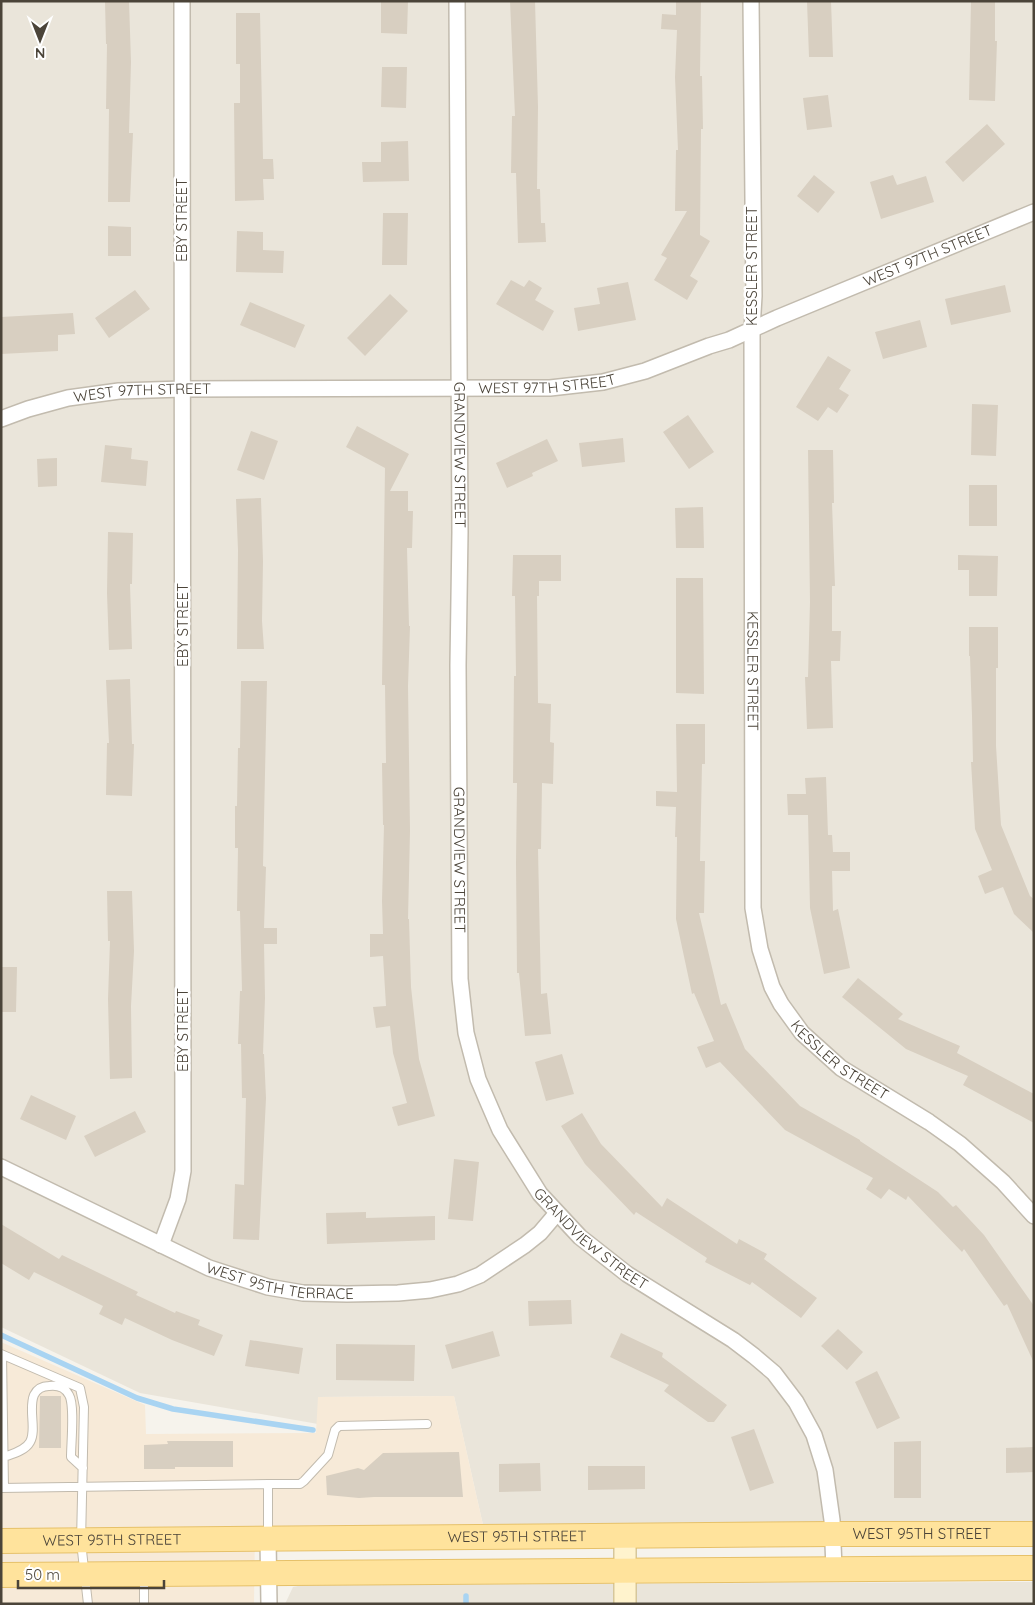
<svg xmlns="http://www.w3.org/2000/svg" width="1035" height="1605" font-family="Quicksand,sans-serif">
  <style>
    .residential { fill: #eae5da }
    .commercial { fill: #f7ead8 }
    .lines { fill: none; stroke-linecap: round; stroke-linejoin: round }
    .stream { stroke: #a9d4f2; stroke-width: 5.5 }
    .building { fill: #d8cfc1 }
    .lane-casing { stroke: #c2bbae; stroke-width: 10 }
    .street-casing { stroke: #c2bbae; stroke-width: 18 }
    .secondary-casing { stroke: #d6c79b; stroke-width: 24 }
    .primary-casing { stroke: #e6c16a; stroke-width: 26 }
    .lane { stroke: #fff; stroke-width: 8 }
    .street { stroke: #fff; stroke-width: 15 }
    .secondary { stroke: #fff3cd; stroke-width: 21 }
    .primary { stroke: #ffe39c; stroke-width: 24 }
    .labels { text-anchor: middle; stroke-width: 5; stroke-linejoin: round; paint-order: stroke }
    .street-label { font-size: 15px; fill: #4b4439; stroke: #fff }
  </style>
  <rect width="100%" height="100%" fill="#f6f3ec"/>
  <path class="residential" d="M 1,1 L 1034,1 L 1034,1524 L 483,1525 L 454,1396 L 318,1397 L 318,1424 L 140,1393 L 1,1327 Z
    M 1034,1582 L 1034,1604 L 285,1604 L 293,1587 L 303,1585 Z"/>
  <path class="commercial" d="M 1,1342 L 145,1405 L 146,1434 L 316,1433 L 318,1397 L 454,1396 L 483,1525 L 255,1527 L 254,1604 L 1,1604 Z"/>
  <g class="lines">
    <path class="stream" d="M 1,1335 L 137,1398 L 173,1409 L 313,1430
      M 466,1604 L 466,1596"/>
  </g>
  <path class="building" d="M 105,1 L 129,1 L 131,62 L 129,133 L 133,133 L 130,202 L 108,202 L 109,109 L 106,109 L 107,44 L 106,44 Z
    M 381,1 L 408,1 L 407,34 L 381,33 Z
    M 510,1 L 535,1 L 538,107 L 537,189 L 540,189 L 541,223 L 545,223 L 546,242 L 518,243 L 516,173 L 511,173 L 512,116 L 515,116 Z
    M 676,1 L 701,1 L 700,76 L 702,76 L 703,129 L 701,129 L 700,235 L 710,241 L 690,276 L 698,281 L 687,300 L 654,280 L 667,258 L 661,255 L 687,211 L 675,211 L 676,150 L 678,150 L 675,77 L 677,30 L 661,29 L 662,14 L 676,15 Z
    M 807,1 L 831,1 L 833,57 L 809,57 Z
    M 971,1 L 995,1 L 995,41 L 997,41 L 995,101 L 969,100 Z
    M 236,13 L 260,13 L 263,159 L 273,159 L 274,179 L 263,179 L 264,200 L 235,201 L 234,103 L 240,103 L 240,64 L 236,64 Z
    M 382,67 L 407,67 L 406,108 L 381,107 Z
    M 828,95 L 832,127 L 807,130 L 803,98 Z
    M 987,124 L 1005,144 L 963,182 L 945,162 Z
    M 408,141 L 409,181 L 363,182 L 362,162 L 381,162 L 381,142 Z
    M 814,175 L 835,192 L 818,213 L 797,196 Z
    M 893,175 L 897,185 L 926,176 L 934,202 L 881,219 L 870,182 Z
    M 383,213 L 408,213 L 407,265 L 382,265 Z
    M 108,226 L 131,227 L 131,256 L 108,256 Z
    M 237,231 L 263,232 L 263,250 L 284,251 L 283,273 L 236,272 Z
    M 511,280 L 524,287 L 529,280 L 542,288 L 535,300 L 554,311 L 543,331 L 496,304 Z
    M 628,282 L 636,320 L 578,331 L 574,308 L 600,304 L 597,288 Z
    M 1005,285 L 1011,312 L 951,325 L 945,299 Z
    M 135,290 L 150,309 L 109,338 L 95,318 Z
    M 390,294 L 408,311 L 365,356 L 347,338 Z
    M 250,302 L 305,325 L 295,348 L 240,325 Z
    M 73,313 L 75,334 L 58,335 L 58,351 L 1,354 L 1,317 Z
    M 920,320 L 927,347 L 883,359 L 875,332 Z
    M 828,356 L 851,370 L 839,389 L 849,395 L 837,413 L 828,407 L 818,421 L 796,407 Z
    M 972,404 L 998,405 L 996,456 L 971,455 Z
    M 688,415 L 714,452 L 689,469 L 663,432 Z
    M 357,426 L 409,454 L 390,491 L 408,491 L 408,511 L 413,511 L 412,548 L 407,548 L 409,626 L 410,626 L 408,686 L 410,831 L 408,919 L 409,919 L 411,987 L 419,1059 L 435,1116 L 398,1126 L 392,1107 L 407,1103 L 393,1053 L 390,1026 L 376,1028 L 373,1007 L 386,1006 L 383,956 L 370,957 L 370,934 L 383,934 L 382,901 L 384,825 L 383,825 L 382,763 L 386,763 L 385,685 L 382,685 L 385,468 L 346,447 Z
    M 251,431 L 278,441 L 264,480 L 237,470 Z
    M 623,438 L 625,462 L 582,467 L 579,443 Z
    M 547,439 L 558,461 L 532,473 L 533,476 L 507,488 L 496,463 Z
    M 105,445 L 132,448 L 131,459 L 148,461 L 146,486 L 101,482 Z
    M 808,450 L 833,450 L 834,503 L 832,503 L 835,586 L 832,586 L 832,631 L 841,631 L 840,661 L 831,661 L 833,728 L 807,729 L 805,677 L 808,677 L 810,602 Z
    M 57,458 L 57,486 L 38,487 L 37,459 Z
    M 969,485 L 997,485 L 997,526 L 969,526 Z
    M 261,498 L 263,561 L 262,621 L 264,649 L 237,649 L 238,550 L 236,499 Z
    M 703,507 L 704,548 L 676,548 L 675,508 Z
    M 108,532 L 133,533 L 132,584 L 130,584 L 132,649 L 109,650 L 107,593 Z
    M 513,555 L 561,555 L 561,581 L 539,581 L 539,596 L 537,596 L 538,703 L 551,704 L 550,742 L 554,743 L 553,784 L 542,783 L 541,849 L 538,849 L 541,994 L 547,993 L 551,1034 L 525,1036 L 519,973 L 517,973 L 516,863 L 517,783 L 513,783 L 514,676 L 516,676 L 515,596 L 512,596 Z
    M 958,555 L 998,556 L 997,596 L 969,596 L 969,570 L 958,570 Z
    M 676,578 L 703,578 L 704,694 L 676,693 Z
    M 969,627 L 998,627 L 998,668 L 996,668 L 996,746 L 1001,825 L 1030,896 L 1034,899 L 1034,933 L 1014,914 L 1003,887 L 985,894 L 978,876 L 992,870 L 975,829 L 971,762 L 973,762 L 972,716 L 970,656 L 969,656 Z
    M 130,679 L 132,744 L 134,744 L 132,796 L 106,795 L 107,743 L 109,743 L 106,680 Z
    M 241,681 L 267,681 L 263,866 L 266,867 L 264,928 L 277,928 L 277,944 L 264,944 L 265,998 L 263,1054 L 264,1054 L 266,1098 L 259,1240 L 233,1239 L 235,1184 L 244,1185 L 246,1098 L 242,1098 L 241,1044 L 238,1044 L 240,991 L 242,991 L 240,911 L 237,911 L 238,848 L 235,848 L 235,806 L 237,806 L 238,748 L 240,748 Z
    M 676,724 L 705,724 L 705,764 L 702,764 L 700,861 L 705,861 L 704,913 L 699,913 L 721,1005 L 726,1003 L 745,1049 L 800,1106 L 860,1140 L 860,1141 L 938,1192 L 953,1207 L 956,1205 L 984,1235 L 1034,1306 L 1034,1363 L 1007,1304 L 1004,1306 L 964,1249 L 962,1252 L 908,1196 L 906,1200 L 889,1189 L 881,1199 L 866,1189 L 873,1178 L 785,1130 L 720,1062 L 706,1068 L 697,1047 L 714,1041 L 694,993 L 692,994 L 676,919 L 677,837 L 675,837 L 676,807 L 656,806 L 656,791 L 677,792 Z
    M 826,777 L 828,835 L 832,835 L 833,852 L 850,852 L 850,871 L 832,871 L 833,911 L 838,909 L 850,968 L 824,974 L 810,908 L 808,815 L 788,815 L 787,794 L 806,794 L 805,778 Z
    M 107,891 L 132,891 L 134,951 L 131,1006 L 132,1078 L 110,1079 L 108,999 L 110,941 L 108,941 Z
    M 1,967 L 17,967 L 16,1012 L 1,1012 Z
    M 858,978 L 903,1014 L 898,1019 L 960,1046 L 957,1053 L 1034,1094 L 1034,1123 L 963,1085 L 968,1076 L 906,1049 L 842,997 Z
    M 562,1054 L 574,1094 L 546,1101 L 535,1062 Z
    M 31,1095 L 76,1116 L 66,1140 L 20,1119 Z
    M 135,1111 L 146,1132 L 95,1157 L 84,1136 Z
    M 582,1113 L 601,1144 L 662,1207 L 667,1198 L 737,1244 L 739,1239 L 767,1254 L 764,1259 L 817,1298 L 801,1318 L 752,1282 L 750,1285 L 705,1262 L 707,1258 L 636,1212 L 634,1215 L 585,1164 L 561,1126 Z
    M 454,1159 L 479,1162 L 473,1221 L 448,1219 Z
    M 366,1212 L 366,1218 L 435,1216 L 435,1240 L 327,1244 L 326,1213 Z
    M 1,1224 L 59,1259 L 62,1255 L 138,1292 L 136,1295 L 175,1313 L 176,1311 L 200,1320 L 198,1325 L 223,1335 L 214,1356 L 172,1340 L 125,1318 L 122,1325 L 99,1314 L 103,1306 L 34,1272 L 29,1280 L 1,1263 Z
    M 571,1300 L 572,1324 L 529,1326 L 528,1301 Z
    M 838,1329 L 863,1352 L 847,1370 L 821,1346 Z
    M 493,1331 L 500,1356 L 452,1369 L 445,1345 Z
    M 621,1333 L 663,1353 L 662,1357 L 727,1405 L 714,1422 L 708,1422 L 664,1391 L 669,1385 L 610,1357 Z
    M 250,1340 L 303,1348 L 299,1374 L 245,1366 Z
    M 336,1344 L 415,1345 L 414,1381 L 336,1380 Z
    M 877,1371 L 900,1418 L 877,1429 L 855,1382 Z
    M 40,1396 L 61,1396 L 61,1448 L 39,1448 Z
    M 754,1429 L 774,1483 L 750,1491 L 731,1437 Z
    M 167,1441 L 233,1441 L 233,1467 L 175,1467 L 175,1469 L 144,1469 L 144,1445 L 168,1444 Z
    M 921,1441 L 921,1498 L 894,1498 L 894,1442 Z
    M 1034,1447 L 1034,1472 L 1006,1473 L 1006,1448 Z
    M 459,1452 L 463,1497 L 374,1497 L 359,1498 L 327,1495 L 326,1476 L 358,1468 L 364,1470 L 383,1453 Z
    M 540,1463 L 541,1491 L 499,1492 L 499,1464 Z
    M 588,1466 L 645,1466 L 645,1489 L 588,1490 Z"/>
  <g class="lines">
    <defs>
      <path id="lane" d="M 1,1354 L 80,1388 L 84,1407 L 81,1542 L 88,1604
        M 2,1355 L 4,1488
        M 4,1457 C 12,1454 25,1451 30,1442 C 37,1430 28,1409 34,1395 C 37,1389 42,1386 49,1386 C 57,1385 65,1387 69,1395 C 75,1405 71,1443 71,1457 L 83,1468
        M 268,1484 L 300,1484 L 304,1481 L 328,1455 L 335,1430 L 339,1426 L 427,1424
        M 1,1488 L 268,1484 L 268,1535
        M 144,1576 L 144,1604"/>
      <g id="street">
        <path id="s1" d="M 457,1 L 460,532 L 458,665 L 460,979 L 466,1033 L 478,1079 L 500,1130 L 540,1194 L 580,1237 L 627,1274 L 733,1340 L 754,1356 L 774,1373 L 796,1402 L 814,1435 L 825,1470 L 832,1520 L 834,1568"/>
        <path id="s2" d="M 751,1 L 754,296 L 752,329 L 753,908 L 760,949 L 772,987 L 781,1004 L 802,1033 L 841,1068 L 929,1122 L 960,1144 L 1003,1182 L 1034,1216"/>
        <path id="s3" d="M 1,419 L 28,409 L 68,398 L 119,391 L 183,389 L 550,388 L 603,382 L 645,371 L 709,346 L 729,340 L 777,318 L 1034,212"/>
        <path id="s4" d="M 1,1167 L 209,1268 L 268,1287 L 303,1293 L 347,1294 L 398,1293 L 430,1290 L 458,1284 L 480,1275 L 525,1245 L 540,1233 L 557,1213"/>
        <path d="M 161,1245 L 178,1199 L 183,1171 L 182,1"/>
        <path d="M 268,1539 L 269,1604"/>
      </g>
      <path id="secondary" d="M 625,1604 L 625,1537"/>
      <g id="primary">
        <path id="s5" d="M 1,1541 L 833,1534 L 1034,1534"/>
        <path d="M 1,1575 L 1034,1568"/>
      </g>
    </defs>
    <use href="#lane" class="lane-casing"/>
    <use href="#street" class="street-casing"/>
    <use href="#secondary" class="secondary-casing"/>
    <use href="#primary" class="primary-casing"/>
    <use href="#lane" class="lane"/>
    <use href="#street" class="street"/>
    <use href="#secondary" class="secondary"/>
    <use href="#primary" class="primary"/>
  </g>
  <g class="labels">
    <g class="street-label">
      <text transform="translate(182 220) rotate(-90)" y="5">EBY STREET</text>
      <text dy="5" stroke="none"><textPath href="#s3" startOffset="955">WEST 97TH STREET</textPath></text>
      <text transform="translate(752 266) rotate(-90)" y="5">KESSLER STREET</text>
      <text dy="5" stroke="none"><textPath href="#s3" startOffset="550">WEST 97TH STREET</textPath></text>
      <text dy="5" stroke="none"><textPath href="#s3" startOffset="145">WEST 97TH STREET</textPath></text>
      <text dy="5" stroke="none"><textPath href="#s1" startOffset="454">GRANDVIEW STREET</textPath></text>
      <text transform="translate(183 625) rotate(-90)" y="5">EBY STREET</text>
      <text dy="5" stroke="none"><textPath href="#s2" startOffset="670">KESSLER STREET</textPath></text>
      <text dy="5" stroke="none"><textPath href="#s1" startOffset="859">GRANDVIEW STREET</textPath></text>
      <text transform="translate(183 1030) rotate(-90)" y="5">EBY STREET</text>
      <text dy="5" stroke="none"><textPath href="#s2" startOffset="1090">KESSLER STREET</textPath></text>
      <text dy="5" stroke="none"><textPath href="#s1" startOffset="1279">GRANDVIEW STREET</textPath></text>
      <text dy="5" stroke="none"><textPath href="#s4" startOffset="304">WEST 95TH TERRACE</textPath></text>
      <text dy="5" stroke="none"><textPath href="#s5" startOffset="921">WEST 95TH STREET</textPath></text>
      <text dy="5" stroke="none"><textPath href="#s5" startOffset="516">WEST 95TH STREET</textPath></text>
      <text dy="5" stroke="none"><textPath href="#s5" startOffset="111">WEST 95TH STREET</textPath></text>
    </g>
  </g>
  <rect width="1035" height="1605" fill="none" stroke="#4b4439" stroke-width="5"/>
  <g transform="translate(40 40) rotate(180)" stroke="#ffffff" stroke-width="4" paint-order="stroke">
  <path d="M0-4L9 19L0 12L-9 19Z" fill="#4b4439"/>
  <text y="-8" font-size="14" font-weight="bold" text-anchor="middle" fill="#4b4439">N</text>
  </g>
  <path d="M18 1580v8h146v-8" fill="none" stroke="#4b4439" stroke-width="2.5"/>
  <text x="25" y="1580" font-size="15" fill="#4b4439" stroke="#ffffff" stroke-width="4" paint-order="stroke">50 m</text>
</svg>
